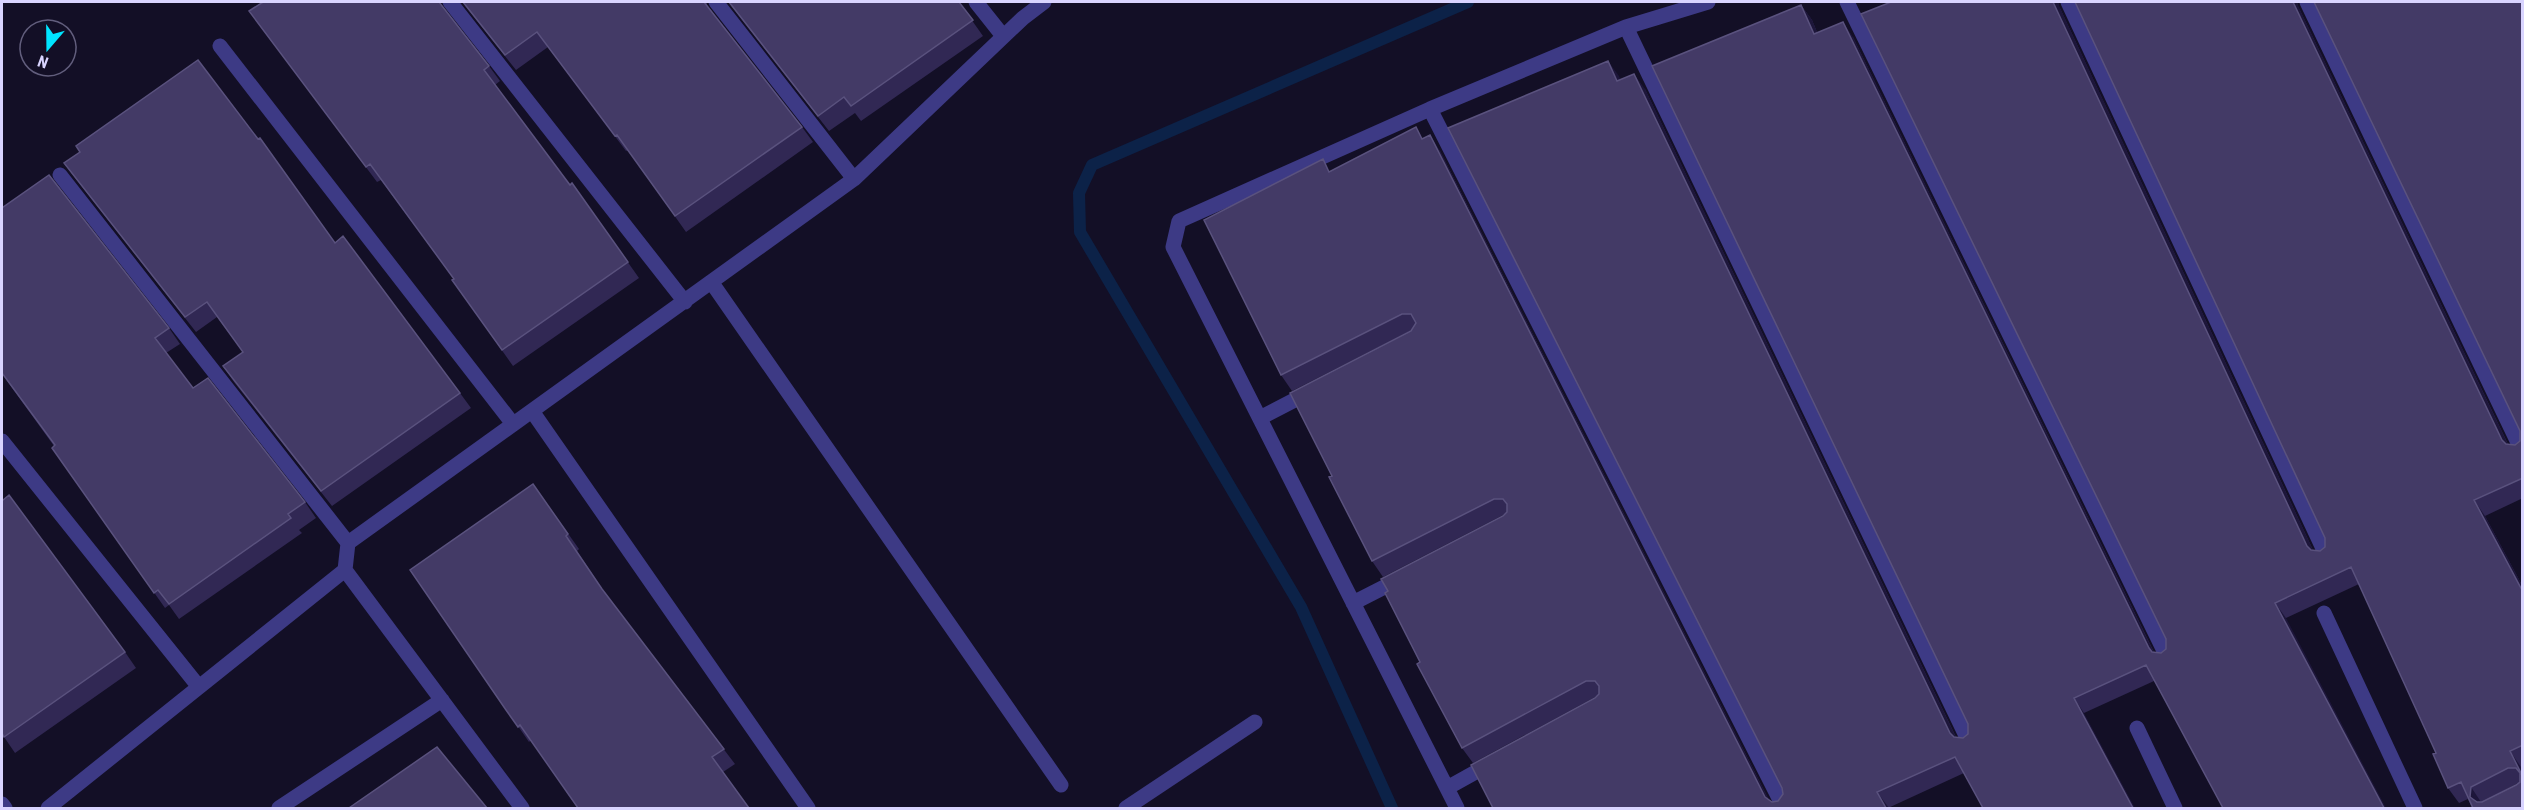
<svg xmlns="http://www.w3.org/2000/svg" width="2524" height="810" font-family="'Roboto Condensed',sans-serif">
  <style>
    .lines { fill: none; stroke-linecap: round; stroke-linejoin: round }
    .stream { stroke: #0c2248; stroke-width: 12 }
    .minor { stroke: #3d3a85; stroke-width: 15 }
    .wall { fill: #312854; fill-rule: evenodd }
    .shaded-wall { fill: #1d163a }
    .building { fill: #433a66; stroke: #5a527e; stroke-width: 1.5; fill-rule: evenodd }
  </style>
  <rect width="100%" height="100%" fill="#130f26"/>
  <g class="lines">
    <path class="stream" d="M 1392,808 L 1301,607 L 1080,232 L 1079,193 L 1092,165 L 1468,2"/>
    <path class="minor" d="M 450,2 L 685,302
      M 716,2 L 854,179
      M 976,2 L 1003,36
      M 1847,2 L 2168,659
      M 2068,2 L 2327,557
      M 2307,2 L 2522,451
      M 1626,27 L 1970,744
      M 220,46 L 513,424
      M 1430,109 L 1784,808
      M 60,175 L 348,543
      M 712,283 L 1061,785
      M 532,411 L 808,808
      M 1260,418 L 1312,391
      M 2,441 L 199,687
      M 345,570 L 522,808
      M 1353,603 L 1402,578
      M 2324,613 L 2415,808
      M 2137,728 L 2175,808
      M 1447,788 L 1492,763
      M 2,804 L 5,808
      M 48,808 L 345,570 L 348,543 L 854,179 L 1023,18 L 1044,2
      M 279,808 L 442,700
      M 1126,808 L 1255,722
      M 1457,808 L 1173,247 L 1179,221 L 1430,109 L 1626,27 L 1708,2"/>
  </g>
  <path class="wall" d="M 462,2 L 707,2 L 707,5 L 802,127 L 813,142 L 686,232 L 628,150 L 626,151 L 548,47 L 516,70 Z
    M 728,2 L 959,2 L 983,36 L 861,121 L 855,113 L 829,131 Z
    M 2523,2 L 2523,498 L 2485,516 L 2523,587 L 2523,766 L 2521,766 L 2523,770 L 2523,808 L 2472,808 L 2468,799 L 2459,803 L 2448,788 L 2436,753 L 2359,584 L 2286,618 L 2154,681 L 2084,713 L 1964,773 L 1888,808 L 1493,808 L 1597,696 L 1473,763 L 1462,748 L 1420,662 L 1503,516 L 1505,514 L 1383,577 L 1372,561 L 1332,476 L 1412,330 L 1292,391 L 1281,375 L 1331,171 L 1424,138 L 1440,151 L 1769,800 L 1772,802 L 1778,801 L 1783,794 L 1619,76 L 1620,80 L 1645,89 L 1956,737 L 1963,738 L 1968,734 L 1968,724 L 1801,5 L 1812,20 L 1817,32 L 1853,37 L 2154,652 L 2161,653 L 2166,649 L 2166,639 L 2059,6 L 2313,550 L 2320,551 L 2325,547 L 2325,538 L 2298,6 L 2508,444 L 2515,445 L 2520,441 ZM 2518,783 L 2516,785 L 2486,800 Z
    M 442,6 L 489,66 L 500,81 L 495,85 L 570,185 L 572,183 L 639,278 L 513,366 L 452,280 L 454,279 L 381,180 L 377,182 L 249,11 Z
    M 64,163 L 335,243 L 460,393 L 471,408 L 332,506 L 234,382 L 223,366 L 243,352 L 217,317 L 196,332 L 75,178 Z
    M 169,328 L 180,344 L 166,353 L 193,388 L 305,502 L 316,518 L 299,530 L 302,533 L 179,619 L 169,605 L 165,608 L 52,448 L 54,446 L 2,374 Z
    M 533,484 L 579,549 L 577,551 L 605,593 L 735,764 L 723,772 L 531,740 L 529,742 L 410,570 Z
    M 125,652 L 136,668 L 15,753 L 2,734 Z"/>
  <path class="shaded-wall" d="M 2053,2 L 2059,2 L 2059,6 L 2318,561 L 2307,546 Z
    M 2293,2 L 2298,2 L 2298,6 L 2513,455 L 2502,440 Z
    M 1801,5 L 1812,20 L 1824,49 L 1814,34 Z
    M 1843,22 L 1853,37 L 2159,663 L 2149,648 Z
    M 1608,61 L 1619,76 L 1627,96 L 1617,81 Z
    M 1634,74 L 1645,89 L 1961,748 L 1950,733 Z
    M 1430,135 L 1440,151 L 1773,808 L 1765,797 Z
    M 2474,500 L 2485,516 L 2523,587 L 2523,592 Z
    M 2275,603 L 2286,618 L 2386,808 L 2384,808 Z
    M 2074,698 L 2084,713 L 2135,808 L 2133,808 Z
    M 2510,751 L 2523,770 L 2523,777 Z
    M 2471,787 L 2481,802 L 2481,808 L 2470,797 Z
    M 1877,792 L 1889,808 L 1886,808 Z"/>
  <path class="building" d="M 263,2 L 439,2 L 489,66 L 484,70 L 570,185 L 572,183 L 628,262 L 502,350 L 452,280 L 454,279 L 370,164 L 366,167 L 249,11 Z
    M 463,2 L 704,2 L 802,127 L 675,216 L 617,135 L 615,136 L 537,32 L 505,55 Z
    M 729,2 L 959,2 L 973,20 L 851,106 L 844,97 L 818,116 Z
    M 1891,2 L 2053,2 L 2307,546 L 2311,550 L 2320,551 L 2325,547 L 2325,538 L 2075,2 L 2293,2 L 2502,440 L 2506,444 L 2515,445 L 2520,441 L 2520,431 L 2314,2 L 2523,2 L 2523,478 L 2474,500 L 2523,592 L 2523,745 L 2510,751 L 2523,777 L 2523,808 L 2473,808 L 2461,782 L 2448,788 L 2433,754 L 2436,753 L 2351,567 L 2275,603 L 2384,808 L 2223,808 L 2146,665 L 2074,698 L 2133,808 L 1983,808 L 1955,757 L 1877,792 L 1886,808 L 1493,808 L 1471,765 L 1595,698 L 1599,694 L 1599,686 L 1595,681 L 1586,681 L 1462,748 L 1417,664 L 1420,662 L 1385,593 L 1388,591 L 1381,579 L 1503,516 L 1507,512 L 1507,504 L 1503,499 L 1494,499 L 1372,561 L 1329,477 L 1332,476 L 1290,393 L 1411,331 L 1416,323 L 1411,314 L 1402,314 L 1281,375 L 1204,220 L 1323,159 L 1329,172 L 1416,127 L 1422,139 L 1430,135 L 1765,797 L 1772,802 L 1778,801 L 1783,794 L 1782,788 L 1448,128 L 1608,61 L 1617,81 L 1634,74 L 1950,733 L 1954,737 L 1963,738 L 1968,734 L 1968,724 L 1652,66 L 1801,5 L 1814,34 L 1843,22 L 2149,648 L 2152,652 L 2161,653 L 2166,649 L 2166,639 L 1861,14 ZM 2508,768 L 2516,768 L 2520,773 L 2520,782 L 2516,785 L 2482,802 L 2477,802 L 2470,797 L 2471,787 Z
    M 198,60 L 258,139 L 260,138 L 335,243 L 343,236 L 460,393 L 321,491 L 223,366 L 243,352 L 207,302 L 185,317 L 64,163 L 80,152 L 76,146 Z
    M 49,175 L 169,328 L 155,338 L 193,388 L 208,378 L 305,502 L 288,514 L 291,518 L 169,604 L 158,590 L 154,593 L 52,448 L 55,445 L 2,373 L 2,208 Z
    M 533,484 L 568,534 L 566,536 L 602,589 L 724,749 L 712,757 L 749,808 L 578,808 L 520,725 L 518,727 L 506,710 L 410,570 Z
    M 9,495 L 125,652 L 4,737 L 2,733 L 2,499 L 3,500 Z
    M 437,747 L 487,808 L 349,808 Z"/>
  <rect width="2524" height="810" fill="none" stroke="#d9d4ff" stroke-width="6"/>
  <g transform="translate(48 48) rotate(200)"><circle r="28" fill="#130f26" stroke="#625e7d" stroke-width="1.5"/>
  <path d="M0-4.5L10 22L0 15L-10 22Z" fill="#00e5ff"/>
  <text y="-9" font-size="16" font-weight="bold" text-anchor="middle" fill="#d9d4ff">N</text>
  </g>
</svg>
